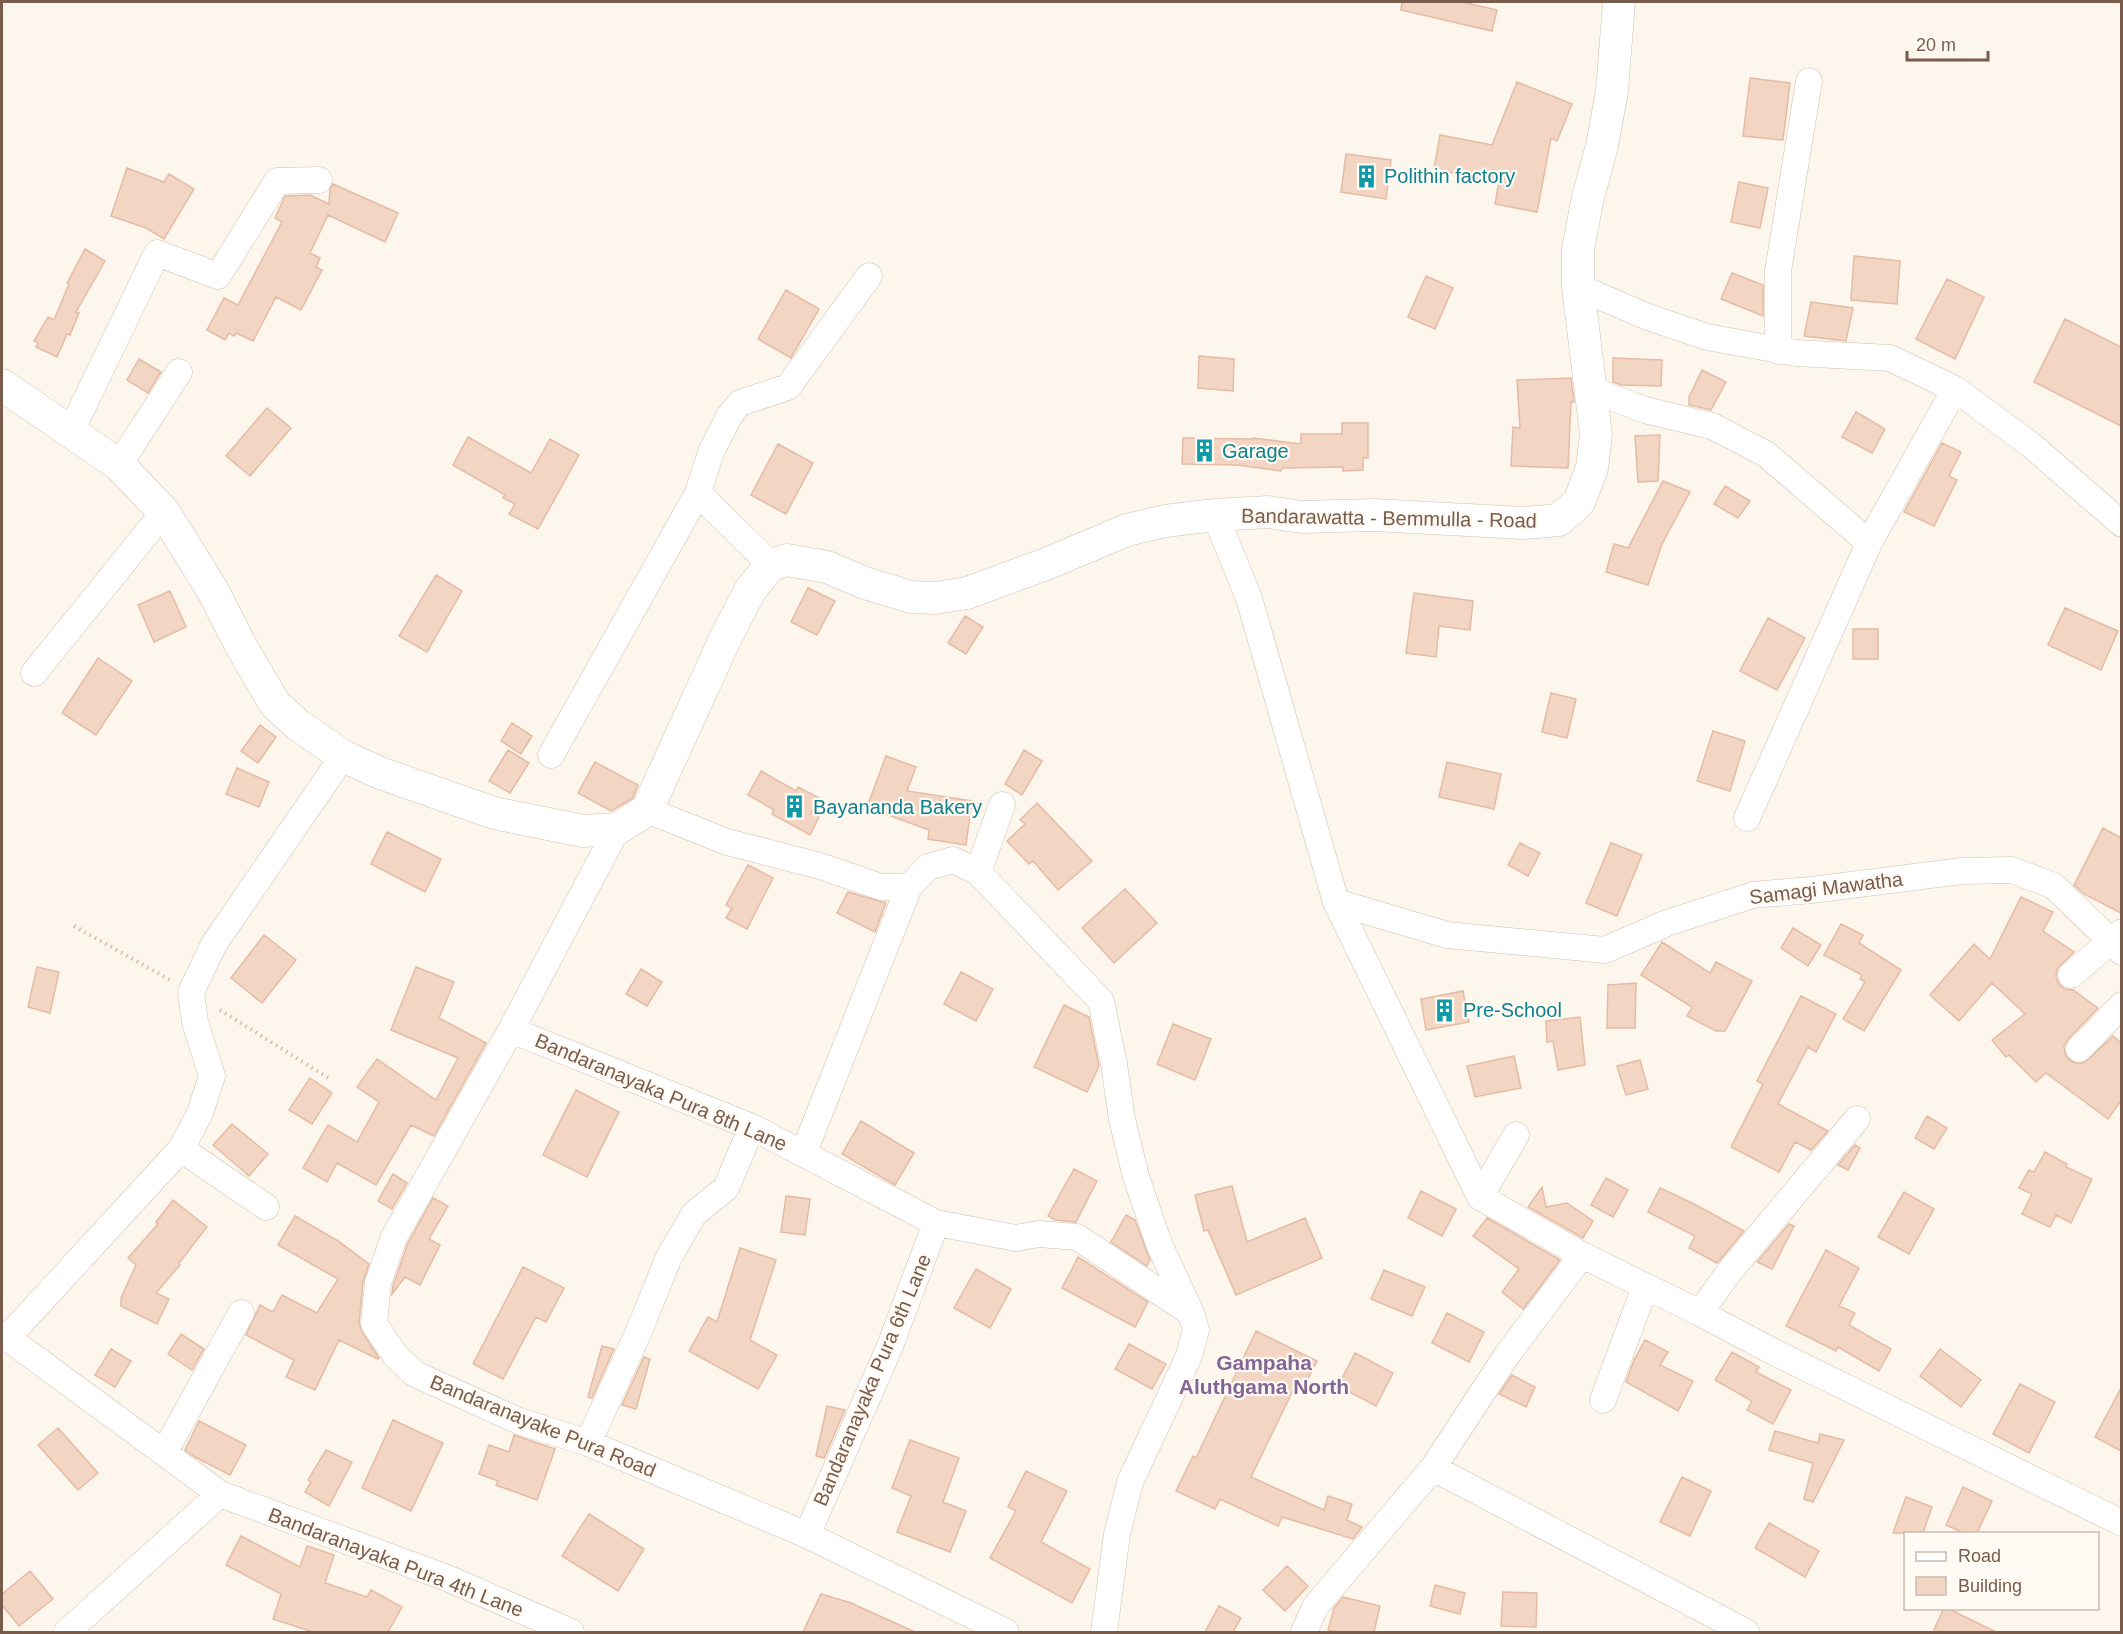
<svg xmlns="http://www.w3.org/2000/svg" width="2123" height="1634" font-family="Helvetica,sans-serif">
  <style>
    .building { fill: #f3d5c3; stroke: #e6bba3; stroke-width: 1.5 }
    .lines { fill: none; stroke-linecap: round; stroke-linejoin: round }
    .minor-casing { stroke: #d1beb0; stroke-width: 27 }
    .tertiary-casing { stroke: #d1beb0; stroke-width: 33 }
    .path { stroke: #d9b8a5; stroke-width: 4; stroke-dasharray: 1.5 4.5; stroke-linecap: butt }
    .minor { stroke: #fff; stroke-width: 26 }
    .tertiary { stroke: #fff; stroke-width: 32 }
    .labels { text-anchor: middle; stroke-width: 4.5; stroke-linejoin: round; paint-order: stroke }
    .culture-label { font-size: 20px; fill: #0d838f; stroke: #fffaf3; text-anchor: start }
    .street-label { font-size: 20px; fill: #7a5c4d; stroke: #fffaf3 }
    .neighbourhood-label { font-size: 21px; font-weight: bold; fill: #846695; stroke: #fffaf3 }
  </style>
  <rect width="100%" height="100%" fill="#fdf6ec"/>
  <path class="building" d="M 1402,2 L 1462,2 L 1497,10 L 1492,31 L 1401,10 Z
    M 1750,78 L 1790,83 L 1783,140 L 1743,136 Z
    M 1517,82 L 1572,104 L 1557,141 L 1551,138 L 1537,212 L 1495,204 L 1499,182 L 1434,169 L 1440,135 L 1492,145 Z
    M 1346,154 L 1391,160 L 1386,199 L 1341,192 Z
    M 127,168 L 164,182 L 169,174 L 194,189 L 164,239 L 146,228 L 111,216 Z
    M 1739,182 L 1768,188 L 1760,228 L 1731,222 Z
    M 333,184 L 398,213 L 385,242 L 328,215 L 310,253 L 320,258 L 316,267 L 322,270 L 301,310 L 276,297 L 253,341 L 236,333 L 234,336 L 229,333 L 225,340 L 207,330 L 224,298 L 238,305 L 282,222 L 275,218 L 285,196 L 310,195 L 329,204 L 330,189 Z
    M 85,249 L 105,261 L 76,312 L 79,313 L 70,335 L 67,334 L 57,357 L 36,347 L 38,343 L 34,341 L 48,317 L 54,320 L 69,284 L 67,283 Z
    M 1854,256 L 1900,261 L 1897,304 L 1851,300 Z
    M 1732,273 L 1763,285 L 1763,316 L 1721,299 Z
    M 1426,276 L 1453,288 L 1435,329 L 1408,317 Z
    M 1947,279 L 1984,297 L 1955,359 L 1916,339 Z
    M 786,290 L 819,309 L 791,358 L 758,339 Z
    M 1811,302 L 1853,308 L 1846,341 L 1804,336 Z
    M 2065,319 L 2121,347 L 2121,426 L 2034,382 Z
    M 1199,356 L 1234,359 L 1233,391 L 1198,388 Z
    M 1613,358 L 1662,360 L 1661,386 L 1621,385 L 1613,382 Z
    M 139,359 L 161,372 L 148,393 L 127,380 Z
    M 1702,370 L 1726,382 L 1711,410 L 1689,405 L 1689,397 Z
    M 1571,378 L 1574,402 L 1571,402 L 1568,468 L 1511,466 L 1513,427 L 1520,428 L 1517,380 Z
    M 267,408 L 291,428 L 250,476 L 226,456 Z
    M 1856,412 L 1885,429 L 1872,453 L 1842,437 Z
    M 1342,423 L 1368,423 L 1368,458 L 1363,458 L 1363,470 L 1343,471 L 1343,467 L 1282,468 L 1281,471 L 1237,465 L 1182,464 L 1183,438 L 1253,439 L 1253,438 L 1301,444 L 1301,434 L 1342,434 Z
    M 1660,435 L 1658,481 L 1638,482 L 1635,436 Z
    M 468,437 L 531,473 L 550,439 L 579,455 L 538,529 L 509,514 L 515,504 L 503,498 L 505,495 L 453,465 Z
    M 1942,443 L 1961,452 L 1949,476 L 1957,480 L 1934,526 L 1904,512 Z
    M 778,444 L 813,463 L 786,514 L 751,495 Z
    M 1663,481 L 1690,492 L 1662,544 L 1648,585 L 1606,572 L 1614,544 L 1628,548 Z
    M 1725,486 L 1750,501 L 1738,518 L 1714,504 Z
    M 436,575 L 462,591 L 427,652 L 399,636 Z
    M 808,588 L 835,601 L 817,635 L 791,622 Z
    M 170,591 L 186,627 L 154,642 L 138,605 Z
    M 1414,593 L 1473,601 L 1470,630 L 1439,626 L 1436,657 L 1406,653 Z
    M 2065,608 L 2118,631 L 2101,670 L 2048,645 Z
    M 965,616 L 983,627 L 966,654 L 948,643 Z
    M 1768,618 L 1805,638 L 1777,690 L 1740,671 Z
    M 1853,629 L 1878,629 L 1878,659 L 1853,659 Z
    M 98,658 L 132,681 L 96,735 L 62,713 Z
    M 1551,693 L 1576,699 L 1567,738 L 1542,732 Z
    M 512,723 L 532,736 L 521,754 L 501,741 Z
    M 260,725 L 276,737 L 258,763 L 241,751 Z
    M 1713,731 L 1745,741 L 1730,791 L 1697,781 Z
    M 508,750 L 529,763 L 510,793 L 489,781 Z
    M 1024,750 L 1042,761 L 1022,795 L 1005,784 Z
    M 886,756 L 916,767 L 907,791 L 972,801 L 966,845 L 928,839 L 929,830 L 867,807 Z
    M 595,762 L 638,785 L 633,798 L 611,811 L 578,793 Z
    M 1447,762 L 1501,774 L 1494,809 L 1439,797 Z
    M 237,768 L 269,782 L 259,807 L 226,794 Z
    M 761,771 L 796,791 L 798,787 L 819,798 L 811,812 L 819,817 L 810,835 L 772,814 L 774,810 L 748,795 Z
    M 1037,803 L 1092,861 L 1058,890 L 1033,861 L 1029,864 L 1007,841 L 1025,824 L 1020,820 Z
    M 2103,828 L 2121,838 L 2121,913 L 2084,894 L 2074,885 Z
    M 387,832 L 441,859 L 425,892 L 371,864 Z
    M 1520,843 L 1540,853 L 1528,876 L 1508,865 Z
    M 1611,843 L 1642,855 L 1617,916 L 1586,903 Z
    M 748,865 L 773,878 L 747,929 L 726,918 L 732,908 L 726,905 Z
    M 1125,889 L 1157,923 L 1114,963 L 1082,928 Z
    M 848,892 L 886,903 L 875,932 L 837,913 Z
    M 2021,897 L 2053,912 L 2043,931 L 2074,952 L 2057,969 L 2056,977 L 2059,984 L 2065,989 L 2073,990 L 2098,1008 L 2068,1039 L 2064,1046 L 2065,1054 L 2068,1059 L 2075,1063 L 2084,1063 L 2113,1036 L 2121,1043 L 2121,1101 L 2108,1119 L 2046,1073 L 2036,1082 L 2009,1055 L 2006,1057 L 1992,1040 L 2025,1014 L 1992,983 L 1959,1021 L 1930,995 L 1974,944 L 1990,959 Z
    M 1841,924 L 1863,935 L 1859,943 L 1901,970 L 1864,1031 L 1843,1019 L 1865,982 L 1860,979 L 1862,975 L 1824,955 Z
    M 1793,928 L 1821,945 L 1808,966 L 1781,948 Z
    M 264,935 L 296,960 L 262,1003 L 231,978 Z
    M 1662,942 L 1710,973 L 1716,962 L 1752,981 L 1725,1031 L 1716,1031 L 1687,1016 L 1692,1007 L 1641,975 Z
    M 37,967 L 59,972 L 50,1013 L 28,1007 Z
    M 416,967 L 454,982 L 439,1018 L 486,1043 L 434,1136 L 411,1125 L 376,1185 L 337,1163 L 327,1182 L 303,1168 L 328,1125 L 357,1142 L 379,1102 L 357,1087 L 377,1059 L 436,1100 L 458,1058 L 391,1030 Z
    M 641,969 L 662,982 L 647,1006 L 626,994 Z
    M 961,972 L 993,989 L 976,1021 L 944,1004 Z
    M 1636,983 L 1635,1028 L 1607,1028 L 1608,985 Z
    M 1463,991 L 1469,1022 L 1426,1030 L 1421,999 Z
    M 1801,996 L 1836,1014 L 1816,1052 L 1808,1047 L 1778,1104 L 1828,1131 L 1811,1150 L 1795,1142 L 1779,1172 L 1731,1147 L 1763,1084 L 1757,1081 Z
    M 1064,1005 L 1089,1017 L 1099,1066 L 1087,1092 L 1034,1067 Z
    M 1580,1017 L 1585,1065 L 1558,1070 L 1553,1041 L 1547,1042 L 1546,1021 Z
    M 1173,1024 L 1211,1039 L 1195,1080 L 1157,1064 Z
    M 1514,1056 L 1521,1088 L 1475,1097 L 1467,1066 Z
    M 1640,1060 L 1648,1089 L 1626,1095 L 1617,1066 Z
    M 310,1078 L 332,1093 L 312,1124 L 289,1110 Z
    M 576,1090 L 619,1112 L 587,1177 L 543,1155 Z
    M 1927,1116 L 1947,1128 L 1934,1149 L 1915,1138 Z
    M 861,1121 L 914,1153 L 895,1185 L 842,1154 Z
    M 232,1124 L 268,1154 L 249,1176 L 213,1145 Z
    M 1855,1145 L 1860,1148 L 1848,1170 L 1838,1165 Z
    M 2045,1152 L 2067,1164 L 2066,1167 L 2092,1179 L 2071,1223 L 2056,1215 L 2050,1227 L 2022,1214 L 2032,1194 L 2019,1188 L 2029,1170 L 2034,1172 Z
    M 1074,1169 L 1097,1181 L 1076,1222 L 1055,1220 L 1048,1216 Z
    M 393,1174 L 407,1183 L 392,1209 L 378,1201 Z
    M 1606,1178 L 1628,1190 L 1613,1217 L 1591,1205 Z
    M 1232,1186 L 1247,1242 L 1305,1218 L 1322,1258 L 1236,1295 L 1208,1230 L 1204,1231 L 1195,1195 Z
    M 1542,1187 L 1546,1207 L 1567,1203 L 1593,1221 L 1583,1238 L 1528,1207 Z
    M 1660,1188 L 1694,1204 L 1744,1231 L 1717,1263 L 1689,1248 L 1695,1236 L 1648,1212 Z
    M 1421,1191 L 1456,1209 L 1442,1236 L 1408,1218 Z
    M 1904,1192 L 1934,1209 L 1909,1254 L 1878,1237 Z
    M 786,1196 L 810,1199 L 805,1235 L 781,1232 Z
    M 433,1198 L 448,1206 L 429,1239 L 440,1245 L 420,1285 L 405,1277 L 392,1294 L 393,1286 L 408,1243 Z
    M 173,1200 L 207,1227 L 179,1263 L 180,1265 L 156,1293 L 169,1299 L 157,1324 L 121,1306 L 121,1298 L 136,1265 L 128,1258 L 158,1224 L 156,1222 Z
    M 1126,1215 L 1135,1220 L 1150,1260 L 1147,1266 L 1111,1242 Z
    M 295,1216 L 338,1241 L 369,1264 L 363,1282 L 359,1323 L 362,1332 L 379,1358 L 378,1359 L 339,1340 L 315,1390 L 286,1377 L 294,1360 L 246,1335 L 260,1305 L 273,1312 L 282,1295 L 317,1313 L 338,1279 L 278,1245 Z
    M 1487,1218 L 1560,1260 L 1523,1309 L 1502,1292 L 1519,1269 L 1473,1236 Z
    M 1789,1224 L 1794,1226 L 1772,1269 L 1757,1262 Z
    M 740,1248 L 776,1260 L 750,1340 L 777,1355 L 758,1389 L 689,1351 L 708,1317 L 717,1322 Z
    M 1826,1250 L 1859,1268 L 1839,1306 L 1855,1313 L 1849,1325 L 1891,1349 L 1879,1371 L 1838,1347 L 1836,1351 L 1786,1326 Z
    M 1078,1257 L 1148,1302 L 1135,1327 L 1062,1288 Z
    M 523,1267 L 564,1288 L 546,1322 L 536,1317 L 503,1379 L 473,1364 Z
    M 976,1269 L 1011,1289 L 990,1328 L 954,1308 Z
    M 1384,1270 L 1425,1287 L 1412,1316 L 1371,1299 Z
    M 1447,1313 L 1484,1332 L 1469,1362 L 1432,1343 Z
    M 1256,1331 L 1317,1361 L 1304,1386 L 1297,1382 L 1251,1477 L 1324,1510 L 1328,1496 L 1352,1504 L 1347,1520 L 1362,1527 L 1353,1539 L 1282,1517 L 1278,1526 L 1220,1499 L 1215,1509 L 1176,1491 L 1193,1456 L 1196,1458 Z
    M 181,1334 L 204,1349 L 192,1370 L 168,1354 Z
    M 1645,1340 L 1668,1352 L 1660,1365 L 1693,1381 L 1678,1411 L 1626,1382 L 1634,1360 Z
    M 1129,1344 L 1166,1364 L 1152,1389 L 1115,1369 Z
    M 602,1346 L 614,1349 L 592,1398 L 588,1397 Z
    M 111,1349 L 131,1361 L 115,1387 L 95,1375 Z
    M 1940,1349 L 1981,1380 L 1961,1407 L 1920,1376 Z
    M 1732,1352 L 1759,1367 L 1756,1372 L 1791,1390 L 1773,1424 L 1747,1410 L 1752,1401 L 1715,1380 Z
    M 1355,1353 L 1393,1373 L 1376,1406 L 1338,1386 Z
    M 644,1357 L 650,1359 L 636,1409 L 622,1405 Z
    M 1512,1375 L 1535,1387 L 1526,1407 L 1499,1394 Z
    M 2020,1384 L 2055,1402 L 2029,1453 L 1993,1434 Z
    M 2121,1388 L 2121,1451 L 2095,1437 Z
    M 827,1406 L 845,1410 L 824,1458 L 816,1456 Z
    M 393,1420 L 443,1443 L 411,1511 L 362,1488 Z
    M 199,1421 L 246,1445 L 230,1475 L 195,1457 L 185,1450 Z
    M 58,1428 L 98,1473 L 78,1490 L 38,1445 Z
    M 1775,1431 L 1818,1443 L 1820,1434 L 1844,1440 L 1813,1502 L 1804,1499 L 1813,1463 L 1769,1450 Z
    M 514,1435 L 555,1449 L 537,1500 L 496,1485 L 498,1481 L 479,1474 L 489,1445 L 509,1452 Z
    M 910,1440 L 959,1458 L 943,1502 L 966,1511 L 950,1552 L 897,1532 L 911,1496 L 892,1488 Z
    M 326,1450 L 352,1462 L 329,1506 L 305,1492 L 311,1482 L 308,1480 Z
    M 1026,1471 L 1067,1491 L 1041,1542 L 1090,1569 L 1072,1603 L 990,1558 L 1016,1511 L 1008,1507 Z
    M 1682,1477 L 1711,1491 L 1690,1536 L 1660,1522 Z
    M 1963,1487 L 1992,1501 L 1977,1533 L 1964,1533 L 1946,1525 Z
    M 1906,1497 L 1932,1507 L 1923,1533 L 1893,1533 Z
    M 589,1514 L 644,1549 L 618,1591 L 562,1556 Z
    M 1769,1523 L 1819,1551 L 1805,1577 L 1755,1548 Z
    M 241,1536 L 300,1567 L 307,1546 L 334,1555 L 325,1583 L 367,1597 L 371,1590 L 402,1607 L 388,1632 L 313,1632 L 273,1619 L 281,1594 L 226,1565 Z
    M 1287,1566 L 1308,1586 L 1285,1611 L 1263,1590 Z
    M 30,1571 L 53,1599 L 19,1626 L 2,1605 L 2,1594 Z
    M 1435,1585 L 1465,1593 L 1460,1614 L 1430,1606 Z
    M 1503,1592 L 1537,1593 L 1536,1627 L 1501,1626 Z
    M 821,1594 L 851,1603 L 915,1632 L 803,1632 Z
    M 1343,1597 L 1380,1606 L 1374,1632 L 1339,1632 L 1328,1630 L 1334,1608 Z
    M 1219,1606 L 1241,1618 L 1233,1632 L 1205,1632 Z
    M 1944,1608 L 1947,1608 L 1996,1632 L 1933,1632 Z"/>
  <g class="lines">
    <defs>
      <path id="minor" d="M 1578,287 L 1648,317 L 1707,337 L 1796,353 L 1890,358 L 1955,389 L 2031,445 L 2122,524
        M 1778,351 L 1778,271 L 1809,81
        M 1590,389 L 1645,410 L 1712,426 L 1766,454 L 1860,535 L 1870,541
        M 71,431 L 157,253 L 218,276 L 277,181 L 319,180
        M 119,465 L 179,372
        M 1215,515 L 1249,598 L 1336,902 L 1480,1197 L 1582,1255
        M 771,565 L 698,493 L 711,452 L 730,415 L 740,403 L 788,387 L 869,276
        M 34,673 L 164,512
        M 551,755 L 698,493
        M 647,810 L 727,842 L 820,866 L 881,887 L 909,887 L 928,867 L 953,860 L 978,872 L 1101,1001 L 1114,1064 L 1122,1119 L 1136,1177 L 1159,1244 L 1191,1313 L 1196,1330 L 1189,1356 L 1130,1482 L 1117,1534 L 1104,1632
        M 1747,818 L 1870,541 L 1955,389
        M 617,829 L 511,1030 L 394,1237 L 378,1283 L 374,1324 L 395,1355 L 415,1374 L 519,1421 L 588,1443 L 807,1535 L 1006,1632
        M 978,872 L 1002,805
        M 1336,902 L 1447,935 L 1605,950 L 1667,923 L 1753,895 L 1811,890 L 1962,871 L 2012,870 L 2054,886 L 2122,952
        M 2071,975 L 2122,932
        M 511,1030 L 752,1127 L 936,1223 L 1016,1238 L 1039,1234 L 1077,1237 L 1191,1313
        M 2079,1049 L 2122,1005
        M 181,1149 L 266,1207
        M 804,1152 L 909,887
        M 1480,1197 L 1516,1135
        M 1700,1313 L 1729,1272 L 1857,1119
        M 2,1334 L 220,1494 L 67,1632
        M 7,1338 L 181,1149 L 200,1113 L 212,1076 L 195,1022 L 191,992 L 214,944 L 343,756
        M 1603,1400 L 1645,1287
        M 588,1443 L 639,1331 L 669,1257 L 694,1214 L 726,1188 L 752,1127
        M 164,1453 L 241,1313
        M 1433,1468 L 1746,1632
        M 220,1494 L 447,1578 L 571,1632
        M 807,1535 L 890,1346 L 936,1223
        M 1304,1632 L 1315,1607 L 1433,1468 L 1507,1355 L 1582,1255 L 1700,1313 L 1772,1351 L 2122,1523"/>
      <path id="tertiary" d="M 2,385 L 119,465 L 164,512 L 213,591 L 241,646 L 275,704 L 298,725 L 343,756 L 380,773 L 494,813 L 583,831 L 617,829 L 647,810 L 726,637 L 751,589 L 771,565 L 787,560 L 827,567 L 865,583 L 911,597 L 935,598 L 967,593 L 1046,564 L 1127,530 L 1165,521 L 1215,515 L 1268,512 L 1302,517 L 1374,515 L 1524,523 L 1559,520 L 1579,502 L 1592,468 L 1596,434 L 1578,287 L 1578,249 L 1588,197 L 1602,146 L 1612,91 L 1619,2"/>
    </defs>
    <use href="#minor" class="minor-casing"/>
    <use href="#tertiary" class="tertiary-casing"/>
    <path class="path" d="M 74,926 L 170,980
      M 220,1010 L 330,1079"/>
    <use href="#minor" class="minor"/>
    <use href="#tertiary" class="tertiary"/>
  </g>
  <defs>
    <symbol id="building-bare" viewBox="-9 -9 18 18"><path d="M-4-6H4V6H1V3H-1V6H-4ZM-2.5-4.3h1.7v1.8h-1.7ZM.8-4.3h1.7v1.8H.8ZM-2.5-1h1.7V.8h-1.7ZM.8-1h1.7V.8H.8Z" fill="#0f9aa8" stroke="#fffaf3" stroke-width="2.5" paint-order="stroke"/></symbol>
  </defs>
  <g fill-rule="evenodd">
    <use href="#building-bare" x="1350" y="160" width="33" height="33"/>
    <use href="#building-bare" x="1188" y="434" width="33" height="33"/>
    <use href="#building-bare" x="778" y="790" width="33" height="33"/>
    <use href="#building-bare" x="1428" y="994" width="33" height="33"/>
  </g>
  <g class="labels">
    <g class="culture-label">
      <text x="1384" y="183">Polithin factory</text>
      <text x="1222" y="458">Garage</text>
      <text x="813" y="814">Bayananda Bakery</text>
      <text x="1463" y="1017">Pre-School</text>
    </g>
    <g class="street-label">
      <text transform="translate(1389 518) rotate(1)" y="7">Bandarawatta - Bemmulla - Road</text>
      <text transform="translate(1826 888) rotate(-7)" y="7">Samagi Mawatha</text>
      <text transform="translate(661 1092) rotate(23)" y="7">Bandaranayaka Pura 8th Lane</text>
      <text transform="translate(872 1380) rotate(-67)" y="7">Bandaranayaka Pura 6th Lane</text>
      <text transform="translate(543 1426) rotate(22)" y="7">Bandaranayake Pura Road</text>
      <text transform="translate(396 1562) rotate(21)" y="7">Bandaranayaka Pura 4th Lane</text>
    </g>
    <g class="neighbourhood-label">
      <text x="1264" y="1370">Gampaha<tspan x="1264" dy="24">Aluthgama North</tspan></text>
    </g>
  </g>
  <rect width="2123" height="1634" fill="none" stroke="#7a5c4d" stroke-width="6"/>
  <rect x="1904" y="1532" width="195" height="78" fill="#fffaf3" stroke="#cabbb1" stroke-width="1.5"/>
  <rect x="1916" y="1552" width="30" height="9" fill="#ffffff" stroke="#cabbb1" stroke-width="1.5"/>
  <text x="1958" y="1562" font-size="18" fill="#7a5c4d">Road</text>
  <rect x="1916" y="1577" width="30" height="18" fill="#f3d5c3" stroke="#cabbb1" stroke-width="1.5"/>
  <text x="1958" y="1592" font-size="18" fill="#7a5c4d">Building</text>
  <path d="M1907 51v9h81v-9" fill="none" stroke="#7a5c4d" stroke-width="3"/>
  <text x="1916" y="51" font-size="18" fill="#7a5c4d" stroke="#fffaf3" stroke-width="4.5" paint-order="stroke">20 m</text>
</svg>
